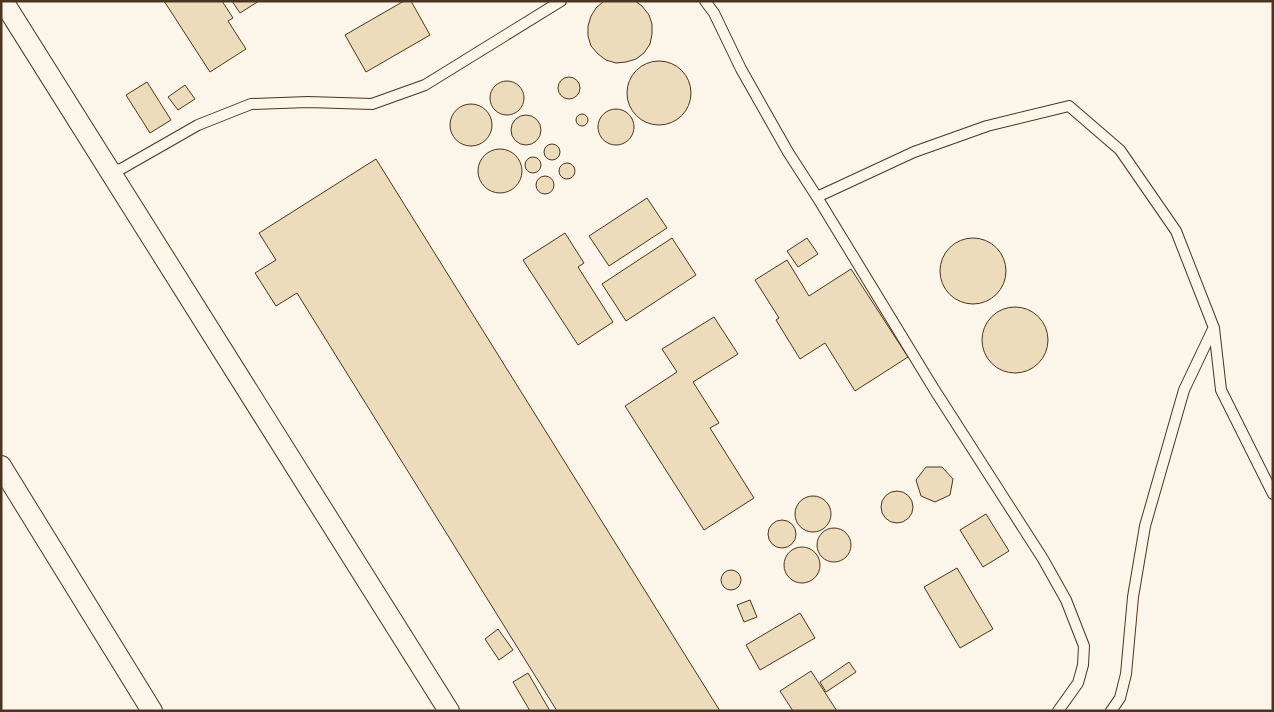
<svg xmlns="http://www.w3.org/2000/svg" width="1274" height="712" font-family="Barlow,sans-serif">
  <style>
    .building { fill: #ecdcbc; stroke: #4a3520 }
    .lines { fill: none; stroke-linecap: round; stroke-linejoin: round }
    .service-casing { stroke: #4a3520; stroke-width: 12 }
    .minor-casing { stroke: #4a3520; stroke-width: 22 }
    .service { stroke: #fbf6e9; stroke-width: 10 }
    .minor { stroke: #fbf6e9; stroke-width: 20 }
  </style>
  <rect width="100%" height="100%" fill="#fbf6e9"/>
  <path class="building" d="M 164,1 L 222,1 L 233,18 L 228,21 L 246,49 L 210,72 Z
    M 232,1 L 259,1 L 240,13 Z
    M 404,1 L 411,1 L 430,35 L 366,72 L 345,35 Z
    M 604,1 L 635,1 L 642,6 L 649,15 L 652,24 L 652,34 L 650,44 L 644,53 L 636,59 L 626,62 L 616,63 L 606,60 L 598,54 L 591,46 L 588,36 L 588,26 L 591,16 L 596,8 Z
    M627 93a32 32 0 1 1 64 0a32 32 0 1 1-64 0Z
    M558 88a11 11 0 1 1 22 0a11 11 0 1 1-22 0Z
    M490 98a17 17 0 1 1 34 0a17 17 0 1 1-34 0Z
    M 147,82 L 171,120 L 150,133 L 126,95 Z
    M 185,85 L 195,99 L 178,110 L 168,97 Z
    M450 125a21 21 0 1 1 42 0a21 21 0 1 1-42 0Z
    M598 127a18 18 0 1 1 36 0a18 18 0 1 1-36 0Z
    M576 120a6 6 0 1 1 12 0a6 6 0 1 1-12 0Z
    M511 130a15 15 0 1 1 30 0a15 15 0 1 1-30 0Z
    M544 152a8 8 0 1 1 16 0a8 8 0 1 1-16 0Z
    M478 171a22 22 0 1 1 44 0a22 22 0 1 1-44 0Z
    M525 165a8 8 0 1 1 16 0a8 8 0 1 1-16 0Z
    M 376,159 L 720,711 L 557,711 L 297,293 L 276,306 L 255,273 L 276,260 L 259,233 Z
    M559 171a8 8 0 1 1 16 0a8 8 0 1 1-16 0Z
    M536 185a9 9 0 1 1 18 0a9 9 0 1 1-18 0Z
    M 647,198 L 667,228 L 609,266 L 589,236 Z
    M 565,233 L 584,263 L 578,267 L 613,322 L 578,345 L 523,260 Z
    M 672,238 L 696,275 L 626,321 L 602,284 Z
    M 807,238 L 818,254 L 798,267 L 787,251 Z
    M940 271a33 33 0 1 1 66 0a33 33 0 1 1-66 0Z
    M 787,260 L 809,296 L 851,269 L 908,357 L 855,391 L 825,343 L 800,359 L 776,320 L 779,318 L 755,280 Z
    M982 340a33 33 0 1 1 66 0a33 33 0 1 1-66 0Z
    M 714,317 L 738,354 L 693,382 L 719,423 L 710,428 L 754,498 L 704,530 L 625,406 L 677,372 L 662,349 Z
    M 926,467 L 942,467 L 953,479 L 950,495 L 935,502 L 921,496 L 916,480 Z
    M881 507a16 16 0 1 1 32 0a16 16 0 1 1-32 0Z
    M795 514a18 18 0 1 1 36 0a18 18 0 1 1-36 0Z
    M 986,514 L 1009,551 L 983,567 L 960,530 Z
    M768 534a14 14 0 1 1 28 0a14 14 0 1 1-28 0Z
    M817 545a17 17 0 1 1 34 0a17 17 0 1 1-34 0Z
    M784 565a18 18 0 1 1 36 0a18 18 0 1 1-36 0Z
    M 957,568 L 993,629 L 960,648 L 924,587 Z
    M721 580a10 10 0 1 1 20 0a10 10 0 1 1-20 0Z
    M 750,600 L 757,617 L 744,622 L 737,605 Z
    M 800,613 L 815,638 L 760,670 L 746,645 Z
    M 498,629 L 513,650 L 499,660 L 485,639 Z
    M 849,662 L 856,672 L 826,692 L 820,682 Z
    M 811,671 L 837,711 L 793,711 L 780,691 Z
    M 528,673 L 550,711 L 530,711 L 513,682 Z"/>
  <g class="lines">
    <defs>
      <path id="service" d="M 705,1 L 714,13 L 741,69 L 788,152 L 817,197 L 934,389 L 1043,559 L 1066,600 L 1084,646 L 1083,665 L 1078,683 L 1058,711
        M 110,171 L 121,169 L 198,125 L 251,104 L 308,102 L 372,104 L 425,85 L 561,1
        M 817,197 L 914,152 L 987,126 L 1069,106 L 1120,150 L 1176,231 L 1214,328 L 1221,390 L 1273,494
        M 1111,711 L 1120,698 L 1126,674 L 1133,597 L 1145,526 L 1184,390 L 1213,329"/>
      <path id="minor" d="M 3,1 L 449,711
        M 1,466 L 152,711"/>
    </defs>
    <use href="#service" class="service-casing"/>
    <use href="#minor" class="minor-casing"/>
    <use href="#service" class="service"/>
    <use href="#minor" class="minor"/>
  </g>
  <rect width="1274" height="712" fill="none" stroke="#4a3520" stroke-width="5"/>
</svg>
